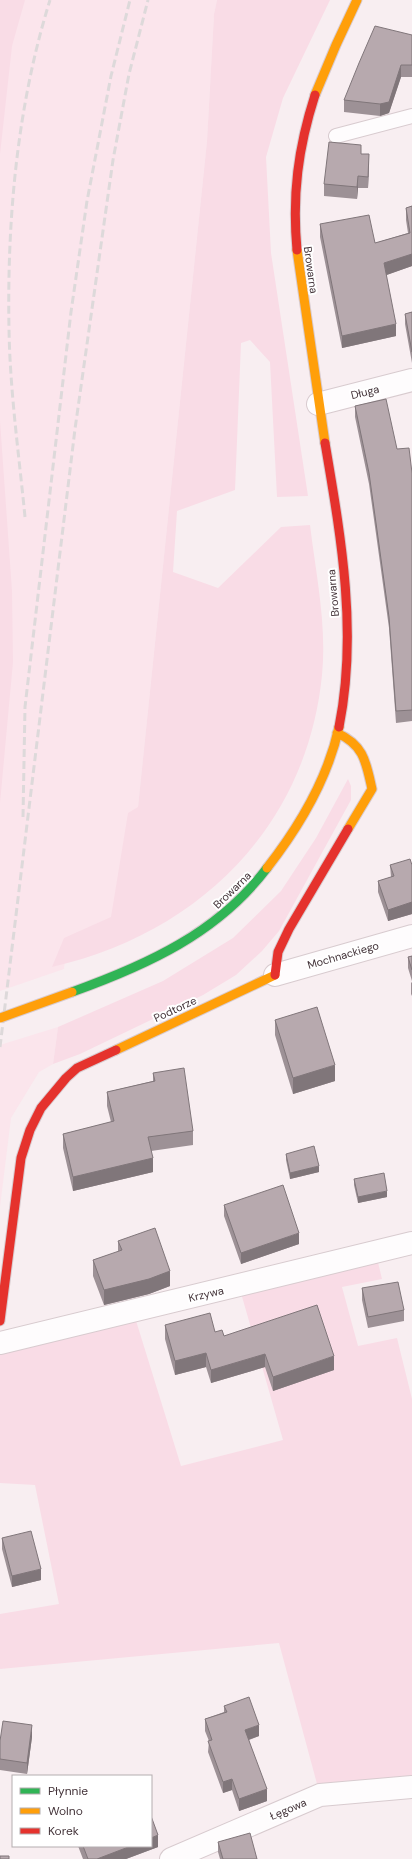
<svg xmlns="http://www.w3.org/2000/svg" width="412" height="1859" font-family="'DM Sans',sans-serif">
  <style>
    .built { fill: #fbe5ec }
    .green { fill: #f9dce6 }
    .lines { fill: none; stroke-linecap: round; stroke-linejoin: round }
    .lane-casing { stroke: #d8cbcf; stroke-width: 16 }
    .street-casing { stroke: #d8cbcf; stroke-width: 24 }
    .fast-casing { stroke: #d8cbcf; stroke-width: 11 }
    .slow-casing { stroke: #d8cbcf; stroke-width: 11 }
    .jam-casing { stroke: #d8cbcf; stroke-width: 11 }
    .lane { stroke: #fefcfd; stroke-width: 14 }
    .street { stroke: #fefcfd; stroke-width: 22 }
    .fast { stroke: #30b455; stroke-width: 9 }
    .slow { stroke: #ff9f0a; stroke-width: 9 }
    .jam { stroke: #e5322d; stroke-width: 9 }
    .rail { stroke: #ddd9da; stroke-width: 3; stroke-dasharray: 8 4; stroke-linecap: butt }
    .slow-bridge-casing { stroke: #d8cbcf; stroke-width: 11; stroke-linecap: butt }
    .slow-bridge { stroke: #ff9f0a; stroke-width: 9 }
    .wall { fill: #9d9196 }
    .shaded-wall { fill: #80767a }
    .building { fill: #b7a9ae; stroke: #80767a }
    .labels { text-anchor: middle; stroke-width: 4; stroke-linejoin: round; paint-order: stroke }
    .street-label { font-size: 11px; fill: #433339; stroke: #fff }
  </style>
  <rect width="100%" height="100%" fill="#f8eef1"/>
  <path class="built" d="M 0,0 L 217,0 L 214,14 L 207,141 L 138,807 L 123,926 L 67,943 L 64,969 L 0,991 Z
    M 58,1027 L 53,1064 L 39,1072 L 11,1118 L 0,1207 L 0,1045 Z"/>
  <path class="green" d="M 0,0 L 25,0 L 12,46 L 0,154 Z
    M 217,0 L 330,0 L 283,98 L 266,157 L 271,253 L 308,496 L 277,497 L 270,362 L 250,340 L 241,343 L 235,490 L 177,511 L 173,572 L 218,588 L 281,527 L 310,525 C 316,575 327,625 322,675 C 307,827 198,934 52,967 L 64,938 L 111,917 L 128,813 L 138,807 L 207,141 L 214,14 Z
    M 0,421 L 12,591 L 13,662 L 0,803 Z
    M 348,779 L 351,786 L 351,800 L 279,931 L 262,951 L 236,975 L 203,995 L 80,1054 L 53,1064 L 58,1027 L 163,981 L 233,938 L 281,891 L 316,838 Z
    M 376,1254 L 382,1279 L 342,1287 L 358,1346 L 397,1338 L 412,1399 L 412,1787 L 320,1795 L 279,1643 L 0,1669 L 0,1614 L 59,1604 L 35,1485 L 0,1483 L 0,1343 L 133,1311 L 181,1466 L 283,1440 L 239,1286 Z"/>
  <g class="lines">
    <defs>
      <path id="lane" d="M 336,136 L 412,116"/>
      <path id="street" d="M 318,404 L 412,380
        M 275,975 L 412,936
        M 0,1343 L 412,1243
        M 171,1859 L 320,1795 L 412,1787"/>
      <path id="fast" d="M 72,992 C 147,965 218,933 267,868"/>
      <path id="slow" d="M 315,95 L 336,45 L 357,0
        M 297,250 L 325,443
        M 337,733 C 364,745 366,762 372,789 L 348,829
        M 267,868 C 299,827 328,778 339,727
        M 116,1050 L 275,975"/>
      <path id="jam" d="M 297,250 C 292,195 298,148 315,95
        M 325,443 C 341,537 358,632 339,727
        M 275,975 L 278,952 L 289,929 L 348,829
        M 0,1321 L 21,1158 L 30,1130 L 41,1108 L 66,1078 L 77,1068 L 116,1050"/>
    </defs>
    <use href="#lane" class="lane-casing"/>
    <use href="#street" class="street-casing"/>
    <use href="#fast" class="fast-casing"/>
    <use href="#slow" class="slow-casing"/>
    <use href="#jam" class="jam-casing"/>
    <use href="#lane" class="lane"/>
    <use href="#street" class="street"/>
    <use href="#fast" class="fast"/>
    <use href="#slow" class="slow"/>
    <use href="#jam" class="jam"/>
    <path class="rail" d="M 25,517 C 19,455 10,392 9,329 C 7,219 17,106 50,0
      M 23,817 L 25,707 L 71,312 L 87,201 L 111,76 L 130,0
      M 0,1047 L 75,429 L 113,160 L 129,74 L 148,0"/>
    <defs>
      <path id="slow-bridge" d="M 0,1018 L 72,992"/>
    </defs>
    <use href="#slow-bridge" class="slow-bridge-casing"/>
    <use href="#slow-bridge" class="slow-bridge"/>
  </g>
  <path class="wall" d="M 412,35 L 412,77 L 401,77 L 389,113 L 380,116 L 344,112 L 344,100 Z
    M 361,154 L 369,165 L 368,188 L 358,188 L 357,199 L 324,196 L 324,184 Z
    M 412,206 L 412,266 L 386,275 L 396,336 L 342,348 L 320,237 L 320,224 L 375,243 L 408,233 L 406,220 L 406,208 Z
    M 412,312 L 412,363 L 405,324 L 405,314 Z
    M 355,406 L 397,449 L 412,473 L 412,721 L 396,723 L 389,628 L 376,534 L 369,484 L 355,417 Z
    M 390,865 L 412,865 L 412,914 L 388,921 L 378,892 L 378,881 L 391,877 Z
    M 412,956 L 412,981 L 408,968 L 408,957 Z
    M 412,982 L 412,996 L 411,994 L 411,983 Z
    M 275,1020 L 335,1081 L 293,1094 L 275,1035 Z
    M 153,1073 L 193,1131 L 193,1145 L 151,1151 L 153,1172 L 73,1191 L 63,1148 L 63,1134 L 111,1122 L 107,1106 L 107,1092 L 153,1081 Z
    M 286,1154 L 319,1172 L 290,1179 L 286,1160 Z
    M 354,1179 L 387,1197 L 358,1203 L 354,1185 Z
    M 224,1205 L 299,1244 L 241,1264 L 224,1216 Z
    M 118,1241 L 170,1286 L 149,1294 L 104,1305 L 93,1276 L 93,1260 L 118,1252 Z
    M 362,1288 L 404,1310 L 404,1321 L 368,1328 L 362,1300 Z
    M 165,1325 L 215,1332 L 224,1336 L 334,1370 L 273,1391 L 265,1367 L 211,1383 L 206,1367 L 175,1375 L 165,1339 Z
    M 2,1538 L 41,1580 L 12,1587 L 2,1549 Z
    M 224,1706 L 259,1736 L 249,1740 L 267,1801 L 239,1811 L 232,1790 L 223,1793 L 208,1752 L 209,1741 L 205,1731 L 205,1719 L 224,1712 Z
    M 32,1737 L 27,1774 L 0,1770 L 0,1741 Z
    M 218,1842 L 257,1859 L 220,1859 L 218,1852 Z
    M 78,1846 L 151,1846 L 158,1847 L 126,1859 L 83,1859 Z"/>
  <path class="shaded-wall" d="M 401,65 L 401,77 L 389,113 L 380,116 L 380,104 Z
    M 369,154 L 369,165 L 368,188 L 368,177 Z
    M 358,176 L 358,188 L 357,199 L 357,187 Z
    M 412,254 L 412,266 L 384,276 L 384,263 Z
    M 396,324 L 396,336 L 342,348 L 342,336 Z
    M 412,902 L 412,914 L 388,921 L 388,910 Z
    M 335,1065 L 335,1081 L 293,1094 L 293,1078 Z
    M 153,1158 L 153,1172 L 73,1191 L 73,1177 Z
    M 319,1166 L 319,1172 L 290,1179 L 290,1173 Z
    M 387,1191 L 387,1197 L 358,1203 L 358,1197 Z
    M 299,1233 L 299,1244 L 241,1264 L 241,1253 Z
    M 170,1271 L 170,1286 L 149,1294 L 104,1305 L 104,1290 Z
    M 206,1353 L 206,1367 L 175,1375 L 175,1361 Z
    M 265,1354 L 265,1367 L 211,1383 L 211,1370 Z
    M 334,1356 L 334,1370 L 273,1391 L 273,1377 Z
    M 41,1569 L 41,1580 L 12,1587 L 12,1576 Z
    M 32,1725 L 32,1737 L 27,1774 L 27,1763 Z
    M 259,1725 L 259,1736 L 245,1741 L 245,1730 Z
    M 232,1779 L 232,1790 L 223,1793 L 223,1782 Z
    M 267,1789 L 267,1801 L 239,1811 L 239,1799 Z
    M 158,1835 L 158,1847 L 126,1859 L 97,1859 L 131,1846 L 151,1846 L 151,1838 Z"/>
  <path class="building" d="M 375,26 L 412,35 L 412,65 L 401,65 L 389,102 L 380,104 L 344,100 L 359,63 Z
    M 329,142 L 361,145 L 361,154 L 369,154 L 368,177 L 358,176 L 357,187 L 324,184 Z
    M 412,206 L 412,254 L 384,263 L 396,324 L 342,336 L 320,224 L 369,215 L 375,243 L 410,233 L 406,208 Z
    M 412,312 L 412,352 L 405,314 Z
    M 386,399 L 397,449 L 409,448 L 412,473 L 412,710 L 396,711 L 389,617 L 376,523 L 369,473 L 355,406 Z
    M 410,859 L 412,865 L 412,902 L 388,910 L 378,881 L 394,876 L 390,865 Z
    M 412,956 L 412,970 L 408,957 Z
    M 317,1007 L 335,1065 L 293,1078 L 275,1020 Z
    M 184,1068 L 193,1131 L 148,1137 L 153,1158 L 73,1177 L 63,1134 L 114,1121 L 107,1092 L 155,1081 L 153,1073 Z
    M 314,1146 L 319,1166 L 290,1173 L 286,1154 Z
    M 384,1173 L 387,1191 L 358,1197 L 354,1179 Z
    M 283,1185 L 299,1233 L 241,1253 L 224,1205 Z
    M 155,1228 L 170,1271 L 149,1279 L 104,1290 L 93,1260 L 122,1250 L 118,1241 Z
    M 398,1282 L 404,1310 L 368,1317 L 362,1288 Z
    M 317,1305 L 334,1356 L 273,1377 L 265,1354 L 211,1370 L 206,1353 L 175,1361 L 165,1325 L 210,1313 L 215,1332 L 222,1330 L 224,1336 Z
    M 31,1531 L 41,1569 L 12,1576 L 2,1538 Z
    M 249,1697 L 259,1725 L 245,1730 L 267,1789 L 239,1799 L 232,1779 L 223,1782 L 208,1741 L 212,1740 L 205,1719 L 227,1712 L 224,1706 Z
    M 3,1721 L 32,1725 L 27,1763 L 0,1759 L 0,1741 Z
    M 151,1816 L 158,1835 L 151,1838 Z
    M 250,1833 L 257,1859 L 223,1859 L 218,1842 Z
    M 83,1846 L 131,1846 L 97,1859 L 88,1859 Z
    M 0,1856 L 9,1856 L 9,1859 L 0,1859 Z"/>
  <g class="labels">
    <g class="street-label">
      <text transform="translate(311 270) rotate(82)" y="4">Browarna</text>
      <text transform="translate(365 392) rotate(-14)" y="4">Długa</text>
      <text transform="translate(333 593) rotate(-95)" y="4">Browarna</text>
      <text transform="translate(232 890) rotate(-44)" y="4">Browarna</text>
      <text transform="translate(343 955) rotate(-16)" y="4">Mochnackiego</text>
      <text transform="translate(175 1009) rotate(-25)" y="4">Podtorze</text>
      <text transform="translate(206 1294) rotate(-13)" y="4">Krzywa</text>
      <text transform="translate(288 1809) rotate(-23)" y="4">Łęgowa</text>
    </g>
  </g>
  <rect x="12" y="1775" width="140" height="72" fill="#ffffff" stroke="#b4adb0"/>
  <rect x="20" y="1788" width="20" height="6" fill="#30b455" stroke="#b4adb0"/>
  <text x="48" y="1795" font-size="12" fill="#433339">Płynnie</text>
  <rect x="20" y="1808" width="20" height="6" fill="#ff9f0a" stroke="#b4adb0"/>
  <text x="48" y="1815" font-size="12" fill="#433339">Wolno</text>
  <rect x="20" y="1828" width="20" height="6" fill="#e5322d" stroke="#b4adb0"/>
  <text x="48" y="1835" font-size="12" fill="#433339">Korek</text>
</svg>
